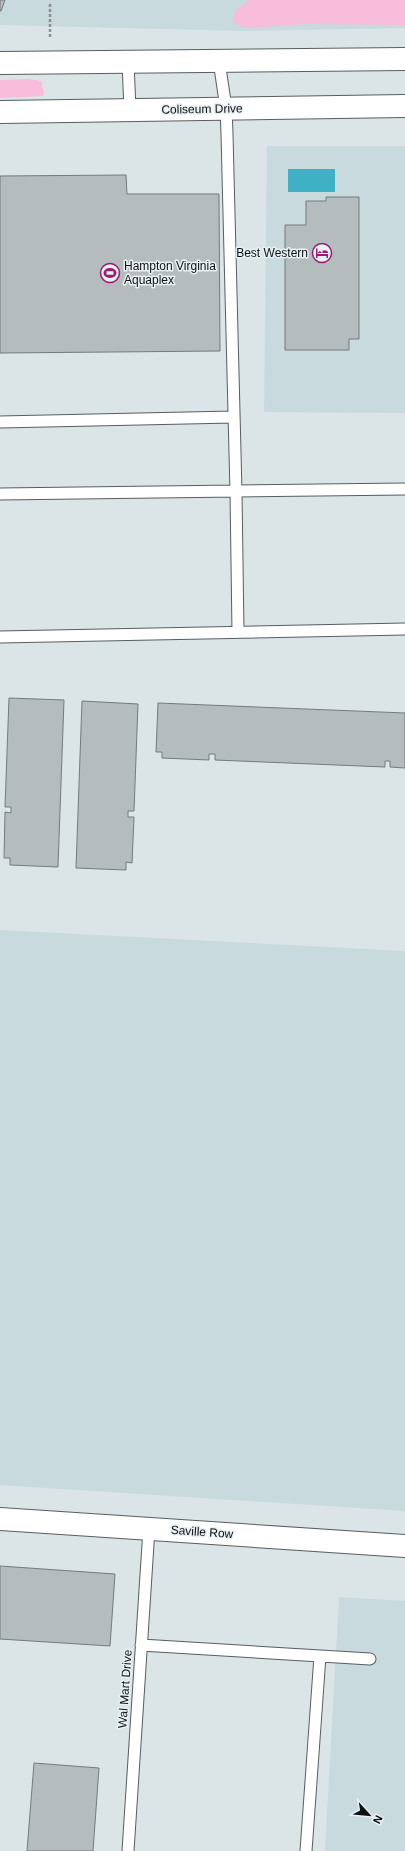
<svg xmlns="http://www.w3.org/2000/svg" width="405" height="1851" font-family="Helvetica,sans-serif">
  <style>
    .built { fill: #c8dadd }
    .green { fill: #f7bdda }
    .water { fill: #40b1c5 }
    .building { fill: #b4bcbe; stroke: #737b7c }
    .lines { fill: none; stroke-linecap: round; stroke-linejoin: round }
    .service-casing { stroke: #575e60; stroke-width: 13 }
    .tertiary-casing { stroke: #575e60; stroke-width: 24 }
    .path { stroke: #899091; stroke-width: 2.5; stroke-dasharray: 3 2; stroke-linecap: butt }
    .service { stroke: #fff; stroke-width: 11 }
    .tertiary { stroke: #fff; stroke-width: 22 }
    .labels { text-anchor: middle; stroke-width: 3; stroke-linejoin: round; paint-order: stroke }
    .street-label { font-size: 12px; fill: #0e1111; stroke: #e8f1f3 }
    .poi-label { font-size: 12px; fill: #0e1111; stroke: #e8f1f3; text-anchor: end }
  </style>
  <rect width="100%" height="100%" fill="#dbe4e6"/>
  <path class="built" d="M 0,0 L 405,0 L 405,28 L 245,31 L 0,25 Z
    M 267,146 L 405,146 L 405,413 L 264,412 Z
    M 0,930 L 405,951 L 405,1511 L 0,1485 Z
    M 339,1597 L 405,1601 L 405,1851 L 325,1851 Z"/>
  <path class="green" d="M 249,0 L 405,0 L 405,25 L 308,24 L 246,28 L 233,23 L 235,10 Z
    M 29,79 L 41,81 L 44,93 L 43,96 L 0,98 L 0,80 Z"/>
  <path class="water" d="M 288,169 L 335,169 L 335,192 L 288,192 Z"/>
  <path class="building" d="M 0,0 L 5,0 L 1,11 L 0,11 Z
    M 126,175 L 127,194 L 219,194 L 220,351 L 0,353 L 0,176 Z
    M 326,197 L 359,197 L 359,339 L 349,339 L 349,350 L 285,350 L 285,225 L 306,225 L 306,201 L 326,201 Z
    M 9,698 L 64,700 L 58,867 L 10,865 L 10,858 L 4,858 L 5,812 L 11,813 L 11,807 L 5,807 Z
    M 82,701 L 138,704 L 134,811 L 128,811 L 128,817 L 134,817 L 132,863 L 126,862 L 126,870 L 76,868 Z
    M 158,703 L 405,713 L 405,768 L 390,767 L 390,761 L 385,761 L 385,767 L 215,760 L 215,754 L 209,754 L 209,760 L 162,758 L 162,752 L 156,752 Z
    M 0,1566 L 115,1574 L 110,1646 L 0,1639 Z
    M 34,1763 L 99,1768 L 93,1851 L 27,1851 Z"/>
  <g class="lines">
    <defs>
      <path id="service" d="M 219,61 L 226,108 L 227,134 L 236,492 L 238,632
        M 128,62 L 130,110
        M 0,422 L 233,417
        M 0,494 L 405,489
        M 0,637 L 405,629
        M 141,1645 L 370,1659
        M 128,1851 L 149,1529
        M 306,1851 L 320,1656"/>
      <path id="tertiary" d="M 0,63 L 405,59
        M 0,112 L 405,106
        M 0,1519 L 405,1546"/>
    </defs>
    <use href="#service" class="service-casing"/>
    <use href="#tertiary" class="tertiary-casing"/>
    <path class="path" d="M 50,37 L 50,4"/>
    <use href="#service" class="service"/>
    <use href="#tertiary" class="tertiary"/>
  </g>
  <defs>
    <symbol id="hotel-ring" viewBox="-11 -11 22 22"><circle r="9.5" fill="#e8f1f3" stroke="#9c1a6e" stroke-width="1.5"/><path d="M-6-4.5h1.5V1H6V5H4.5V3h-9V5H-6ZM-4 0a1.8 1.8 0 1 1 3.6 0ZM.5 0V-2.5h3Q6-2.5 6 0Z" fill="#9c1a6e"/></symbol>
    <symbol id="stadium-ring" viewBox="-11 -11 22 22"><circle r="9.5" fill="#e8f1f3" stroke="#9c1a6e" stroke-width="1.5"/><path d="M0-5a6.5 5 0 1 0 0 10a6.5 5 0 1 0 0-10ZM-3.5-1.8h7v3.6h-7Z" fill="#9c1a6e"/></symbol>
  </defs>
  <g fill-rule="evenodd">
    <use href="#hotel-ring" x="311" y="242" width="22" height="22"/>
    <use href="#stadium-ring" x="99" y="262" width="22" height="22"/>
  </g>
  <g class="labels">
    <g class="street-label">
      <text transform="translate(202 109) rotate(-1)" y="4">Coliseum Drive</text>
      <text transform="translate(202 1532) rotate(4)" y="4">Saville Row</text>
      <text transform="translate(125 1689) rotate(-86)" y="4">Wal Mart Drive</text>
    </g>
    <g class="poi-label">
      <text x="308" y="257">Best Western</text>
      <text x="124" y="270" text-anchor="start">Hampton Virginia<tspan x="124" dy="14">Aquaplex</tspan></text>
    </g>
  </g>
  <g transform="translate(369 1815) rotate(117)" stroke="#e8f1f3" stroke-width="3" paint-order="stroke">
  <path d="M0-3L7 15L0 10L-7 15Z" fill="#0e1111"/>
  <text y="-6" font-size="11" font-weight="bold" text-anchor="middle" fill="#0e1111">N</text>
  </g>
</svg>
